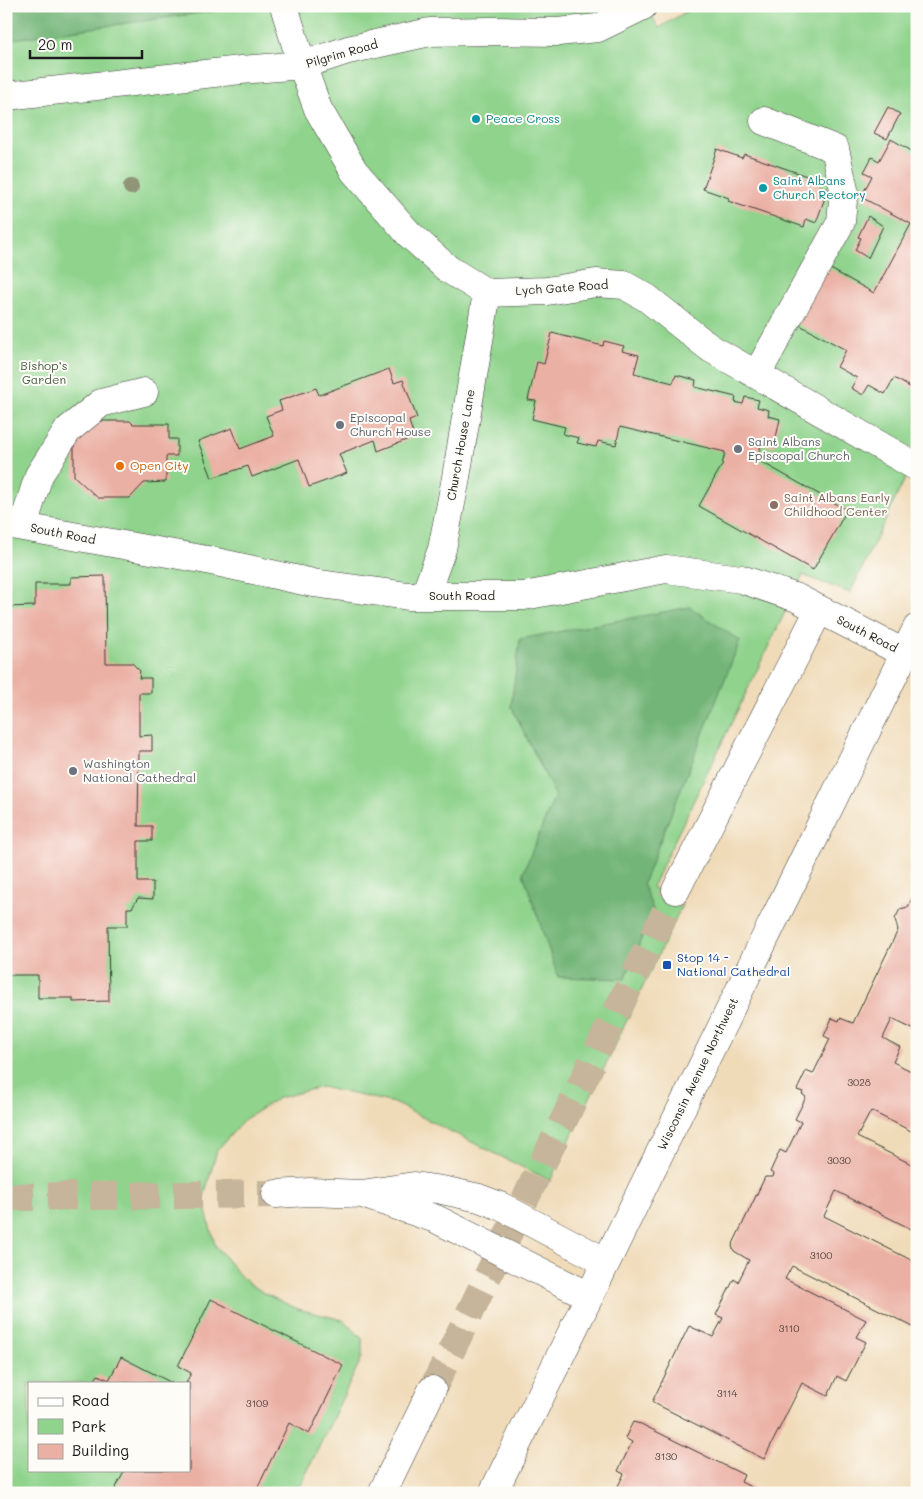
<svg xmlns="http://www.w3.org/2000/svg" width="923" height="1499" font-family="Mali,sans-serif">
  <style>
    .green { fill: #8fd38c; stroke: #567854; fill-rule: evenodd }
    .forest { fill: #73b578; stroke: #48684a }
    .building { fill: #ebb0a4 }
    .lines { fill: none; stroke-linecap: round; stroke-linejoin: round }
    .minor-tunnel { stroke: #c6b59a; stroke-width: 28; stroke-dasharray: 28 14; stroke-linecap: butt }
    .minor-casing { stroke: #3c3934; stroke-width: 29 }
    .major-casing { stroke: #3c3934; stroke-width: 29 }
    .minor { stroke: #fff; stroke-width: 28 }
    .major { stroke: #fff; stroke-width: 28 }
    .tree { fill: #919578 }
    .culture-dot { fill: #0f9aa8; stroke: #fdfcf7; stroke-width: 2 }
    .worship-dot { fill: #6b7280; stroke: #fdfcf7; stroke-width: 2 }
    .food-dot { fill: #e8710a; stroke: #fdfcf7; stroke-width: 2 }
    .education-dot { fill: #8d6e63; stroke: #fdfcf7; stroke-width: 2 }
    .transit-dot { fill: #1a4fb4; stroke: #fdfcf7; stroke-width: 2 }
    .labels { text-anchor: middle; stroke-width: 4; stroke-linejoin: round; paint-order: stroke }
    .number-label { font-size: 10px; fill: #50413e }
    .street-label { font-size: 12px; fill: #1c1c1c; stroke: #fdfcf7 }
    .culture-label { font-size: 12px; fill: #0d838f; stroke: #fdfcf7; text-anchor: start }
    .park-label { font-size: 12px; fill: #445c43; stroke: #fdfcf7 }
    .worship-label { font-size: 12px; fill: #5b616d; stroke: #fdfcf7; text-anchor: start }
    .food-label { font-size: 12px; fill: #c56008; stroke: #fdfcf7; text-anchor: start }
    .education-label { font-size: 12px; fill: #785e54; stroke: #fdfcf7; text-anchor: start }
    .transit-label { font-size: 12px; fill: #164399; stroke: #fdfcf7; text-anchor: start }
  </style>
  <rect width="100%" height="100%" fill="#fdfcf7"/>
  <filter id="ink" filterUnits="userSpaceOnUse"><feTurbulence type="fractalNoise" baseFrequency=".02" numOctaves="2"/><feDisplacementMap in="SourceGraphic" scale="10" xChannelSelector="R" yChannelSelector="G"/><feConvolveMatrix kernelMatrix="1 2 1 2 8 2 1 2 1" color-interpolation-filters="sRGB"/></filter>
  <filter id="wash" filterUnits="userSpaceOnUse"><feTurbulence type="fractalNoise" baseFrequency=".0096" numOctaves="4" result="noise"/><feDisplacementMap in="SourceGraphic" scale="20" xChannelSelector="R" yChannelSelector="G"/><feGaussianBlur stdDeviation="1.12" result="paint"/><feColorMatrix in="noise" values="0 0 0 0 0 0 0 0 0 0 0 0 0 0 0 0 0 1.4 0 .05"/><feComposite in="paint" operator="in"/></filter>
  <g filter="url(#wash)">
    <rect width="100%" height="100%" fill="#f0dbb9"/>
    <path class="green" d="M 6,6 L 646,6 L 659,28 L 695,6 L 917,6 L 917,454 L 850,593 L 803,575 L 652,887 L 682,905 L 550,1181 L 394,1103 L 321,1087 L 278,1098 L 245,1119 L 217,1150 L 203,1200 L 215,1245 L 242,1278 L 265,1294 L 298,1309 L 343,1320 L 362,1338 L 362,1357 L 297,1493 L 6,1493 ZM 29,1383 L 189,1383 L 189,1470 L 29,1470 Z"/>
    <path class="forest" d="M 19,6 L 243,6 L 243,7 L 6,40 L 6,14 Z
      M 690,607 L 740,641 L 643,884 L 653,910 L 625,979 L 558,977 L 523,873 L 555,795 L 511,706 L 520,639 Z"/>
    <g id="blocks">
      <path class="building" d="M 888,107 L 900,114 L 887,139 L 874,133 Z
        M 891,139 L 917,154 L 917,387 L 915,390 L 894,378 L 885,394 L 869,385 L 863,395 L 851,388 L 857,378 L 837,367 L 846,350 L 796,323 L 827,267 L 874,293 L 911,224 L 861,197 L 872,176 L 864,172 L 872,157 L 879,161 Z
        M 717,149 L 742,158 L 744,154 L 821,181 L 819,186 L 828,189 L 816,223 L 806,219 L 804,227 L 728,201 L 729,198 L 703,189 Z
        M 6,214 L 10,222 L 6,232 Z
        M 868,216 L 883,226 L 868,258 L 855,250 L 861,238 L 858,237 Z
        M 552,333 L 603,346 L 604,341 L 624,346 L 622,351 L 639,355 L 634,373 L 673,383 L 676,375 L 696,380 L 695,387 L 736,397 L 735,402 L 743,404 L 745,397 L 759,400 L 757,407 L 769,410 L 768,416 L 780,419 L 774,447 L 761,444 L 758,460 L 847,510 L 813,570 L 699,506 L 722,465 L 725,452 L 620,427 L 616,445 L 598,441 L 596,447 L 577,443 L 579,438 L 563,434 L 565,427 L 532,419 L 536,401 L 528,400 L 537,362 L 544,364 Z
        M 389,369 L 394,383 L 403,380 L 417,418 L 409,421 L 414,437 L 378,451 L 375,440 L 339,454 L 347,473 L 309,487 L 299,459 L 252,477 L 248,466 L 212,478 L 198,441 L 232,428 L 240,449 L 274,436 L 266,416 L 282,410 L 279,401 L 316,388 L 319,395 Z
        M 95,421 L 130,421 L 133,424 L 169,424 L 169,439 L 177,439 L 177,456 L 166,456 L 166,482 L 144,483 L 130,498 L 98,498 L 74,476 L 74,444 Z
        M 105,576 L 106,663 L 132,663 L 140,671 L 139,678 L 151,678 L 151,693 L 139,693 L 139,736 L 152,735 L 152,751 L 139,751 L 138,826 L 152,826 L 152,841 L 138,841 L 138,882 L 153,882 L 153,899 L 138,898 L 132,908 L 127,908 L 127,926 L 108,926 L 109,1001 L 73,1002 L 73,998 L 38,998 L 38,975 L 6,975 L 6,607 L 35,606 L 35,584 L 71,584 L 71,577 Z
        M 917,882 L 917,1031 L 892,1019 L 883,1038 L 900,1047 L 893,1062 L 917,1074 L 917,1134 L 871,1111 L 857,1137 L 917,1167 L 917,1232 L 836,1191 L 824,1216 L 917,1263 L 917,1329 L 792,1266 L 785,1279 L 866,1320 L 856,1337 L 866,1342 L 846,1381 L 837,1376 L 828,1396 L 802,1383 L 764,1459 L 652,1402 L 689,1326 L 713,1337 L 723,1318 L 716,1315 L 734,1279 L 738,1282 L 749,1260 L 734,1251 L 732,1246 L 765,1177 L 773,1177 L 774,1174 L 770,1172 L 780,1150 L 786,1153 L 801,1122 L 795,1119 L 806,1097 L 802,1094 L 803,1092 L 797,1090 L 806,1071 L 813,1074 L 830,1039 L 824,1036 L 832,1018 L 839,1021 L 840,1018 L 853,1023 L 898,930 L 895,919 L 900,909 L 908,907 L 915,891 L 913,890 Z
        M 211,1299 L 343,1365 L 309,1434 L 289,1423 L 255,1493 L 113,1493 L 125,1470 L 189,1470 L 189,1383 L 186,1383 L 191,1373 L 178,1366 Z
        M 121,1357 L 172,1383 L 93,1383 L 98,1375 L 109,1380 Z
        M 633,1422 L 641,1424 L 744,1475 L 741,1482 L 763,1493 L 615,1492 L 624,1474 L 618,1471 L 632,1442 L 625,1438 Z"/>
    </g>
  </g>
  <g filter="url(#ink)">
    <use href="#blocks" fill-opacity="0" stroke="#3c3934" stroke-width="1"/>
    <g class="lines">
      <path class="minor-tunnel" d="M 6,1197 L 276,1194
        M 432,1390 L 676,890"/>
      <defs>
        <path id="minor" d="M 284,6 L 302,65 L 318,109 L 354,171 L 409,234 L 448,269 L 487,293 L 547,291 L 596,283 L 624,285 L 647,298 L 710,348 L 917,467
          M 6,96 L 241,70 L 302,65 L 348,50 L 430,32 L 491,31 L 558,32 L 598,28 L 643,6
          M 757,374 L 841,222 L 844,189 L 835,149 L 764,121
          M 6,524 L 207,560 L 313,583 L 408,596 L 524,596 L 666,569 L 741,579 L 797,598 L 904,653
          M 23,526 L 39,475 L 68,430 L 101,403 L 144,392
          M 425,595 L 442,549 L 455,483 L 487,293
          M 676,890 L 819,610
          M 276,1194 L 310,1192 L 362,1194 L 414,1186 L 442,1190 L 479,1198 L 500,1206 L 606,1262
          M 368,1196 L 436,1219 L 589,1296
          M 382,1493 L 432,1390"/>
        <path id="major" d="M 493,1493 L 917,628"/>
      </defs>
      <use href="#minor" class="minor-casing"/>
      <use href="#major" class="major-casing"/>
      <use href="#minor" class="minor"/>
      <use href="#major" class="major"/>
    </g>
    <circle class="tree" cx="131" cy="187" r="8"/>
  </g>
  <g class="culture-dot">
    <circle cx="476" cy="119" r="5"/>
    <circle cx="763" cy="188" r="5"/>
  </g>
  <g class="worship-dot">
    <circle cx="340" cy="425" r="5"/>
    <circle cx="738" cy="449" r="5"/>
    <circle cx="73" cy="771" r="5"/>
  </g>
  <circle class="food-dot" cx="120" cy="466" r="5"/>
  <circle class="education-dot" cx="774" cy="505" r="5"/>
  <rect class="transit-dot" x="662" y="960" width="10" height="10" rx="2.5"/>
  <g class="labels">
    <g class="number-label">
      <text x="859" y="1086">3028</text>
      <text x="839" y="1164">3030</text>
      <text x="821" y="1259">3100</text>
      <text x="789" y="1332">3110</text>
      <text x="727" y="1397">3114</text>
      <text x="257" y="1407">3109</text>
      <text x="666" y="1460">3130</text>
    </g>
    <g class="street-label">
      <text transform="translate(342 54) rotate(-16)" y="4">Pilgrim Road</text>
      <text transform="translate(562 288) rotate(-4)" y="4">Lych Gate Road</text>
      <text transform="translate(461 445) rotate(-80)" y="4">Church House Lane</text>
      <text transform="translate(63 534) rotate(11)" y="4">South Road</text>
      <text x="462" y="600">South Road</text>
      <text transform="translate(867 634) rotate(27)" y="4">South Road</text>
      <text transform="translate(698 1074) rotate(-64)" y="4">Wisconsin Avenue Northwest</text>
    </g>
    <g class="culture-label">
      <text x="486" y="123">Peace Cross</text>
      <text x="773" y="185">Saint Albans<tspan x="773" dy="14">Church Rectory</tspan></text>
    </g>
    <g class="park-label">
      <text x="44" y="370">Bishop’s<tspan x="44" dy="14">Garden</tspan></text>
    </g>
    <g class="worship-label">
      <text x="350" y="422">Episcopal<tspan x="350" dy="14">Church House</tspan></text>
      <text x="748" y="446">Saint Albans<tspan x="748" dy="14">Episcopal Church</tspan></text>
      <text x="83" y="768">Washington<tspan x="83" dy="14">National Cathedral</tspan></text>
    </g>
    <g class="food-label">
      <text x="130" y="470">Open City</text>
    </g>
    <g class="education-label">
      <text x="784" y="502">Saint Albans Early<tspan x="784" dy="14">Childhood Center</tspan></text>
    </g>
    <g class="transit-label">
      <text x="677" y="962">Stop 14 -<tspan x="677" dy="14">National Cathedral</tspan></text>
    </g>
  </g>
  <rect width="923" height="1499" fill="none" stroke="#fdfcf7" stroke-width="25"/>
  <rect x="28" y="1382" width="162" height="90" fill="#fdfcf7" stroke="#a3a29f"/>
  <rect x="38" y="1398" width="25" height="8" fill="#ffffff" stroke="#a3a29f"/>
  <text x="72" y="1406" font-size="15" fill="#1c1c1c">Road</text>
  <rect x="38" y="1419" width="25" height="15" fill="#8fd38c" stroke="#a3a29f"/>
  <text x="72" y="1432" font-size="15" fill="#1c1c1c">Park</text>
  <rect x="38" y="1444" width="25" height="15" fill="#ebb0a4" stroke="#a3a29f"/>
  <text x="72" y="1456" font-size="15" fill="#1c1c1c">Building</text>
  <path d="M30 50v8h112v-8" fill="none" stroke="#1c1c1c" stroke-width="2.5"/>
  <text x="38" y="50" font-size="15" fill="#1c1c1c" stroke="#fdfcf7" stroke-width="4" paint-order="stroke">20 m</text>
</svg>
